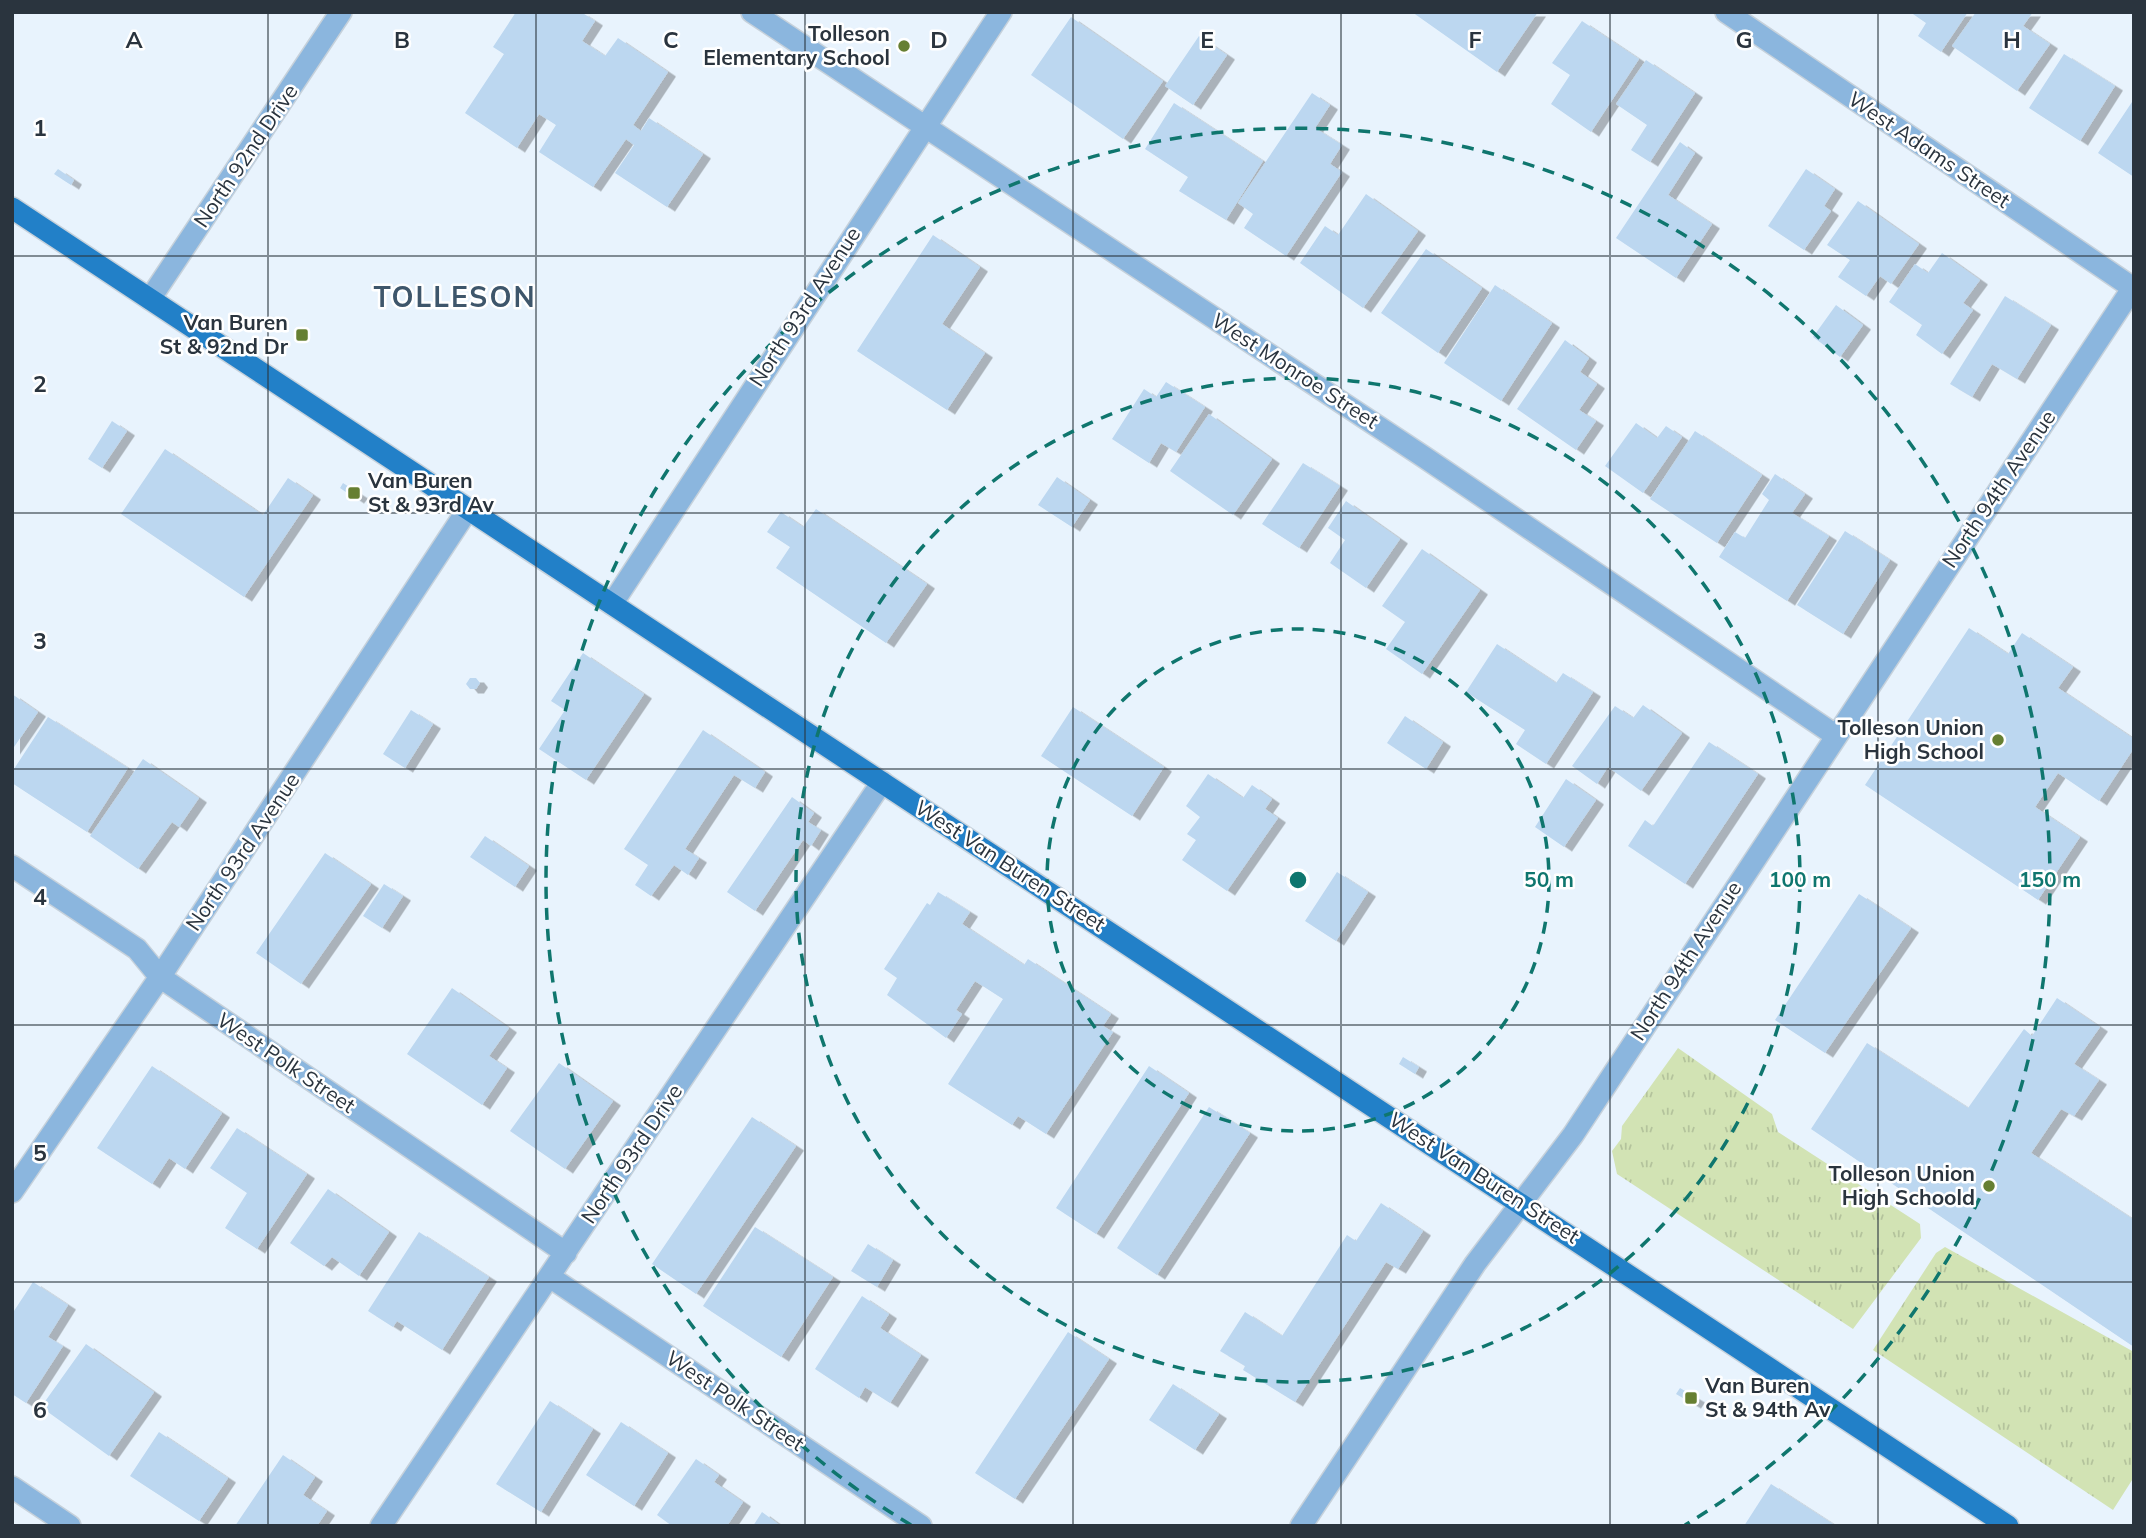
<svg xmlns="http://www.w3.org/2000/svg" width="2146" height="1538" font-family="Mulish,sans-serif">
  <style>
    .grass { fill: url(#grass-tufts) }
    .building { fill: #bcd7f0; filter: url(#shadow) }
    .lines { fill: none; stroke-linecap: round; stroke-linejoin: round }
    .minor-casing { stroke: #c6d1db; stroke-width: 24 }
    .primary-casing { stroke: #c6d1db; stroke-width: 24 }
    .minor { stroke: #8bb6de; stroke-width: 21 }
    .primary { stroke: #2280c8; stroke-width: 21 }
    .grid { fill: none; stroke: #2a343e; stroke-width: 2; stroke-opacity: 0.55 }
    .ring { fill: none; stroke: #0f766e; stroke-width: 3.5; stroke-dasharray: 12 9 }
    .poi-dot { fill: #667f32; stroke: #fff; stroke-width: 2.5 }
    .labels { text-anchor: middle; stroke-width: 5; stroke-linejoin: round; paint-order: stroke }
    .poi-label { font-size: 21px; font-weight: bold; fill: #2a343e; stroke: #fff; text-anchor: end }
    .street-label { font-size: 21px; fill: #2a343e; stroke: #fff }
    .district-label { font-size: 28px; font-weight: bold; letter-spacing: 2px; fill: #3e566b; stroke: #fff }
    .grid-label { font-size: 23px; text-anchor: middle; font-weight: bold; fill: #2a343e; stroke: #fff; stroke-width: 5; stroke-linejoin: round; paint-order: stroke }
    .centre { fill: #0f766e; stroke: #fff; stroke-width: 3.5 }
    .ring-label { font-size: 21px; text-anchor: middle; font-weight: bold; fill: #0f766e; stroke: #fff; stroke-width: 5; stroke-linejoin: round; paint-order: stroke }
  </style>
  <defs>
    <pattern id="grass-tufts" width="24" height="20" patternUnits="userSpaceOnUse" patternTransform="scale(1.75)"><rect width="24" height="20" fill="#d2e3b4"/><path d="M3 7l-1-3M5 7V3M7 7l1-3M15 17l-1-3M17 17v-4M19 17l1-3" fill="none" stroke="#b4c39c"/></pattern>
    <filter id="shadow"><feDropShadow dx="8" dy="4.5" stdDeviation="0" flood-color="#0004"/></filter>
  </defs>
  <rect width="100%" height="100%" fill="#e8f3fd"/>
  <path class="grass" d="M 1678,1048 L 1772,1114 L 1778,1132 L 1920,1224 L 1921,1238 L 1853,1329 L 1617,1174 L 1612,1151 L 1621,1139 L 1622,1126 Z
    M 1945,1247 L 2134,1352 L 2134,1477 L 2113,1510 L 1873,1350 L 1936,1253 Z"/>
  <path class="building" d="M 516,12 L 581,12 L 595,21 L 582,41 L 605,56 L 618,38 L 668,72 L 633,125 L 641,131 L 649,118 L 703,154 L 667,207 L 615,173 L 634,145 L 626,139 L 593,187 L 539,152 L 556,125 L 539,114 L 517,148 L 465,113 L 504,54 L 493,47 Z
    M 1412,12 L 1538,12 L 1497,72 Z
    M 1910,12 L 1968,12 L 1941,52 L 1918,36 L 1926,23 Z
    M 1976,12 L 2033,12 L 2023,26 L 2050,44 L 2017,91 L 1952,46 Z
    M 1071,17 L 1163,81 L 1123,139 L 1031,75 Z
    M 1582,21 L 1639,59 L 1591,132 L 1551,104 L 1570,75 L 1552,63 Z
    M 1199,36 L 1227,55 L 1193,105 L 1165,86 Z
    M 2064,54 L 2115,86 L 2080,141 L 2029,108 Z
    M 1646,60 L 1695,93 L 1650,162 L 1631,150 L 1647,125 L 1616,104 Z
    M 1312,93 L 1330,105 L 1315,128 L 1342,145 L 1330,164 L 1342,172 L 1286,256 L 1244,228 L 1253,214 L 1238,203 Z
    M 2134,99 L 2134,177 L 2098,153 Z
    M 1174,103 L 1263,161 L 1226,220 L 1179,191 L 1188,177 L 1145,149 Z
    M 1680,142 L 1695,153 L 1668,195 L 1712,224 L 1676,278 L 1616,238 Z
    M 58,169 L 74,180 L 71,185 L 54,174 Z
    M 1806,169 L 1835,189 L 1824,206 L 1831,211 L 1804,250 L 1768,226 Z
    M 1366,194 L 1418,231 L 1363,308 L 1300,263 L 1325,226 L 1338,235 Z
    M 1858,201 L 1919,244 L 1891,284 L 1880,276 L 1866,296 L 1838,277 L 1850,260 L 1827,245 Z
    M 933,235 L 980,267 L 942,324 L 985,353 L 947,410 L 857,351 Z
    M 1426,249 L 1482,288 L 1438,353 L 1381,313 Z
    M 1942,253 L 1980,280 L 1963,303 L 1973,310 L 1942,354 L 1916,335 L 1922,325 L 1889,302 L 1915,264 L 1928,273 Z
    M 1495,285 L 1552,323 L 1501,401 L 1444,363 Z
    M 2005,296 L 2051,325 L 2017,379 L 1992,364 L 1972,397 L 1950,384 Z
    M 1836,305 L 1863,325 L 1840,357 L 1813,337 Z
    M 1565,340 L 1589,358 L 1580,372 L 1597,384 L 1579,410 L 1596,421 L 1576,450 L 1517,409 Z
    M 1166,382 L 1205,407 L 1176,452 L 1161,443 L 1149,463 L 1112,439 L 1144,389 L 1156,397 Z
    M 1209,414 L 1272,459 L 1233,515 L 1170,471 Z
    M 112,421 L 127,431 L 102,468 L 88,459 Z
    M 1636,423 L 1657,438 L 1666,426 L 1682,437 L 1643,493 L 1605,466 Z
    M 1695,431 L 1762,475 L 1717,543 L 1650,499 Z
    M 165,449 L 263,515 L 288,478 L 313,495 L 244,597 L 121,514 Z
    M 1303,463 L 1340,486 L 1299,548 L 1262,524 Z
    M 1775,474 L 1805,494 L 1792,513 L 1829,536 L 1787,601 L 1719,557 L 1735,532 L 1745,538 L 1769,500 L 1762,494 Z
    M 1057,477 L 1090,500 L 1072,527 L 1038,505 Z
    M 343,483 L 360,494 L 356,499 L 340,488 Z
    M 1346,501 L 1400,539 L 1366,588 L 1330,563 L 1345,540 L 1328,528 Z
    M 816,509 L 927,584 L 886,643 L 776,568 L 790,547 L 767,532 L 781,512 L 803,527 Z
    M 1845,531 L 1890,560 L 1843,634 L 1797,605 Z
    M 1422,549 L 1480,590 L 1422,674 L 1386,649 L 1405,622 L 1382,606 Z
    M 1969,628 L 2008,654 L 2022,633 L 2073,667 L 2058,688 L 2134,739 L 2134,748 L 2099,801 L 2058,773 L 2035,807 L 2080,837 L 2038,900 L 1865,785 Z
    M 1497,644 L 1556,683 L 1563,673 L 1593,692 L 1546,764 L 1516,744 L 1525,730 L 1466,692 Z
    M 583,653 L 644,694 L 586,780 L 539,749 L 565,710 L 551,701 Z
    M 470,678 L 476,678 L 480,683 L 476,689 L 470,689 L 466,684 Z
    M 12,694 L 38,712 L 12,750 Z
    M 1643,705 L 1682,733 L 1641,791 L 1608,767 L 1597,784 L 1572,766 L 1615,706 L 1633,718 Z
    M 1073,707 L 1164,767 L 1132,816 L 1041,756 Z
    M 411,710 L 433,724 L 405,768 L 383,754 Z
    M 1405,716 L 1443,742 L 1426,769 L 1387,743 Z
    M 48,717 L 128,768 L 87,832 L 12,783 L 12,772 Z
    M 703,730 L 765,772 L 755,788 L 734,775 L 685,849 L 699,858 L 688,875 L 674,865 L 651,896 L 635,885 L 648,865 L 624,849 Z
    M 1709,742 L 1758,774 L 1685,884 L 1628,846 L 1645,820 L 1653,826 Z
    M 143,759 L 199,798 L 179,827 L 172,822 L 138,869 L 90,836 Z
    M 1208,774 L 1243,798 L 1252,785 L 1272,799 L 1265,809 L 1278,818 L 1227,891 L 1182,860 L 1196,840 L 1187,834 L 1200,817 L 1186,806 Z
    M 1566,779 L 1596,800 L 1564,847 L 1535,827 Z
    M 792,797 L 814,813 L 808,822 L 821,830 L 811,846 L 803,840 L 755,911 L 727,892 Z
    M 485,836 L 529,866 L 515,887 L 470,857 Z
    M 325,853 L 371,884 L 301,984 L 256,953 Z
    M 1337,872 L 1368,892 L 1336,941 L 1305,921 Z
    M 384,884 L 403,896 L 382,928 L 363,916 Z
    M 938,892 L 970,912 L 962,924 L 1024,965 L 1028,959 L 1111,1014 L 1103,1026 L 1113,1032 L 1046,1134 L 1018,1116 L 1012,1125 L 948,1084 L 1003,999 L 975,981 L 956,1010 L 962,1014 L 946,1038 L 887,995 L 897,978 L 884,969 L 927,903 L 930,905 Z
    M 1859,894 L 1911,928 L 1825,1053 L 1775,1020 Z
    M 452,988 L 509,1028 L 489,1056 L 507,1068 L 482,1105 L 407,1054 Z
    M 2057,998 L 2100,1027 L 2074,1064 L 2099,1080 L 2074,1116 L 2061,1109 L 2031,1153 L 2134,1220 L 2134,1347 L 1811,1129 L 1867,1043 L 1968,1108 L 2024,1029 L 2032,1036 Z
    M 1403,1057 L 1419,1067 L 1415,1074 L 1399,1064 Z
    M 559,1063 L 613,1101 L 565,1169 L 510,1131 Z
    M 152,1066 L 222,1113 L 185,1169 L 169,1158 L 152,1184 L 97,1148 Z
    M 1149,1066 L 1189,1093 L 1096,1234 L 1056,1208 Z
    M 1209,1107 L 1250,1133 L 1157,1275 L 1117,1248 Z
    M 752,1117 L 796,1146 L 696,1294 L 652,1264 Z
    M 237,1128 L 307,1174 L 257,1249 L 225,1228 L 247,1193 L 210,1168 Z
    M 328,1189 L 389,1232 L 359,1276 L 332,1257 L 324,1266 L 290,1243 Z
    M 1381,1203 L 1423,1231 L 1398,1269 L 1386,1262 L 1295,1402 L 1243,1370 L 1245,1366 L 1220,1351 L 1245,1312 L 1282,1336 L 1347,1235 L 1356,1241 Z
    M 755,1227 L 833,1277 L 781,1357 L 703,1306 Z
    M 419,1232 L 489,1277 L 442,1350 L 397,1321 L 393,1327 L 368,1311 Z
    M 868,1244 L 893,1260 L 877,1287 L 851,1271 Z
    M 33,1282 L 68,1305 L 48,1337 L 63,1346 L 26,1403 L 12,1394 L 12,1314 Z
    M 862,1296 L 889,1314 L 880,1328 L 921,1355 L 890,1403 L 865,1387 L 859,1398 L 815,1369 Z
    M 1068,1332 L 1109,1359 L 1015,1499 L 975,1473 Z
    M 86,1344 L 154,1392 L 109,1456 L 41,1407 Z
    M 1173,1384 L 1219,1414 L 1195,1450 L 1149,1420 Z
    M 1680,1388 L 1697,1398 L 1693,1404 L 1676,1394 Z
    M 550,1401 L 593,1429 L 541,1512 L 496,1484 Z
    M 621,1422 L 668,1453 L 634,1506 L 586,1475 Z
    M 159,1432 L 228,1478 L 199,1521 L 130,1476 Z
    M 283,1455 L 315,1477 L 303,1495 L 327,1511 L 317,1526 L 235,1526 Z
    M 696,1459 L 719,1475 L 714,1482 L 743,1502 L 727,1526 L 672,1526 L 657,1515 Z
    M 1771,1484 L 1836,1526 L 1744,1526 Z
    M 762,1512 L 781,1526 L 753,1526 Z"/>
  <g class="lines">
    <defs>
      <path id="minor" d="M 752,12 L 1424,457 L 1835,735
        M 1726,12 L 2133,288
        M 150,299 L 341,12
        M 612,604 L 1001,12
        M 12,866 L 137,949 L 160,977 L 566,1253
        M 12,1192 L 160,977 L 468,509
        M 550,1277 L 921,1526
        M 12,1487 L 70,1526
        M 381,1526 L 882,782
        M 1301,1526 L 1475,1264 L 1573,1135 L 2134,286"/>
      <path id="primary" d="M 12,208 L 2008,1526"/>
    </defs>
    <use href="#minor" class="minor-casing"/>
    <use href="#primary" class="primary-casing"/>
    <use href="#minor" class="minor"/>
    <use href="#primary" class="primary"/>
  </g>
  <path class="grid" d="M 268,12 L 268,1526M 536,12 L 536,1526M 805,12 L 805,1526M 1073,12 L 1073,1526M 1341,12 L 1341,1526M 1610,12 L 1610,1526M 1878,12 L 1878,1526M 12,256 L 2134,256M 12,513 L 2134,513M 12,769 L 2134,769M 12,1025 L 2134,1025M 12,1282 L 2134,1282"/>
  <g class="ring">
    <circle cx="1298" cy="880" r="251"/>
    <circle cx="1298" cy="880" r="502"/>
    <path d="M911 1525A752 752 0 1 1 1685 1525"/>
  </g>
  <g class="poi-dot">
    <circle cx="904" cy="46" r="7"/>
    <rect x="295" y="328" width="14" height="14" rx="3.5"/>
    <rect x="347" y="486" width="14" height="14" rx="3.5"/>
    <circle cx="1998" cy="740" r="7"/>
    <circle cx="1989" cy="1186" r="7"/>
    <rect x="1684" y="1391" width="14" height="14" rx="3.5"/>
  </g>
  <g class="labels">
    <g class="poi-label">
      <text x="890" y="41">Tolleson<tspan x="890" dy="24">Elementary School</tspan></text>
      <text x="288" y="330">Van Buren<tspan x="288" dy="24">St &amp; 92nd Dr</tspan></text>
      <text x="368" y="488" text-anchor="start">Van Buren<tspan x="368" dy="24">St &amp; 93rd Av</tspan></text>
      <text x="1984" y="735">Tolleson Union<tspan x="1984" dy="24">High School</tspan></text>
      <text x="1975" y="1181">Tolleson Union<tspan x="1975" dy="24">High Schoold</tspan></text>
      <text x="1705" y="1393" text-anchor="start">Van Buren<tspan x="1705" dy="24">St &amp; 94th Av</tspan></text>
    </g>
    <g class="street-label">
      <text transform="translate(1929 150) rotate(34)" y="7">West Adams Street</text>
      <text transform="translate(246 156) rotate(-56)" y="7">North 92nd Drive</text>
      <text transform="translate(805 307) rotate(-57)" y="7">North 93rd Avenue</text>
      <text transform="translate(1295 371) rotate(33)" y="7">West Monroe Street</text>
      <text transform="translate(1999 489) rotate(-56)" y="7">North 94th Avenue</text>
      <text transform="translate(243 852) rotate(-56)" y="7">North 93rd Avenue</text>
      <text transform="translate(1010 866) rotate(33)" y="7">West Van Buren Street</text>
      <text transform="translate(1686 961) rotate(-57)" y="7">North 94th Avenue</text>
      <text transform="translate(286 1063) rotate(34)" y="7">West Polk Street</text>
      <text transform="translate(632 1154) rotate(-56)" y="7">North 93rd Drive</text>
      <text transform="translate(1484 1178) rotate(33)" y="7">West Van Buren Street</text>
      <text transform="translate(735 1401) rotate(34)" y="7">West Polk Street</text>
    </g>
    <g class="district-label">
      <text x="455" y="307">TOLLESON</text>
    </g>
  </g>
  <g class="grid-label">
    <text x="134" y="48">A</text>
    <text x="402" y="48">B</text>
    <text x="671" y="48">C</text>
    <text x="939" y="48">D</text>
    <text x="1207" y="48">E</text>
    <text x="1475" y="48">F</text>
    <text x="1744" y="48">G</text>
    <text x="2012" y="48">H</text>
    <text x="40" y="136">1</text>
    <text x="40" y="392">2</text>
    <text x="40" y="649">3</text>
    <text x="40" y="905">4</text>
    <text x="40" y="1161">5</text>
    <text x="40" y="1418">6</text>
  </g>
  <circle cx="1298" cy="880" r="10" class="centre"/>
  <g class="ring-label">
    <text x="1549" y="887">50 m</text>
    <text x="1800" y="887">100 m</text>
    <text x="2050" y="887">150 m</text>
  </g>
  <rect width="2146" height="1538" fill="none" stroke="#2a343e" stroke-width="28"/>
</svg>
